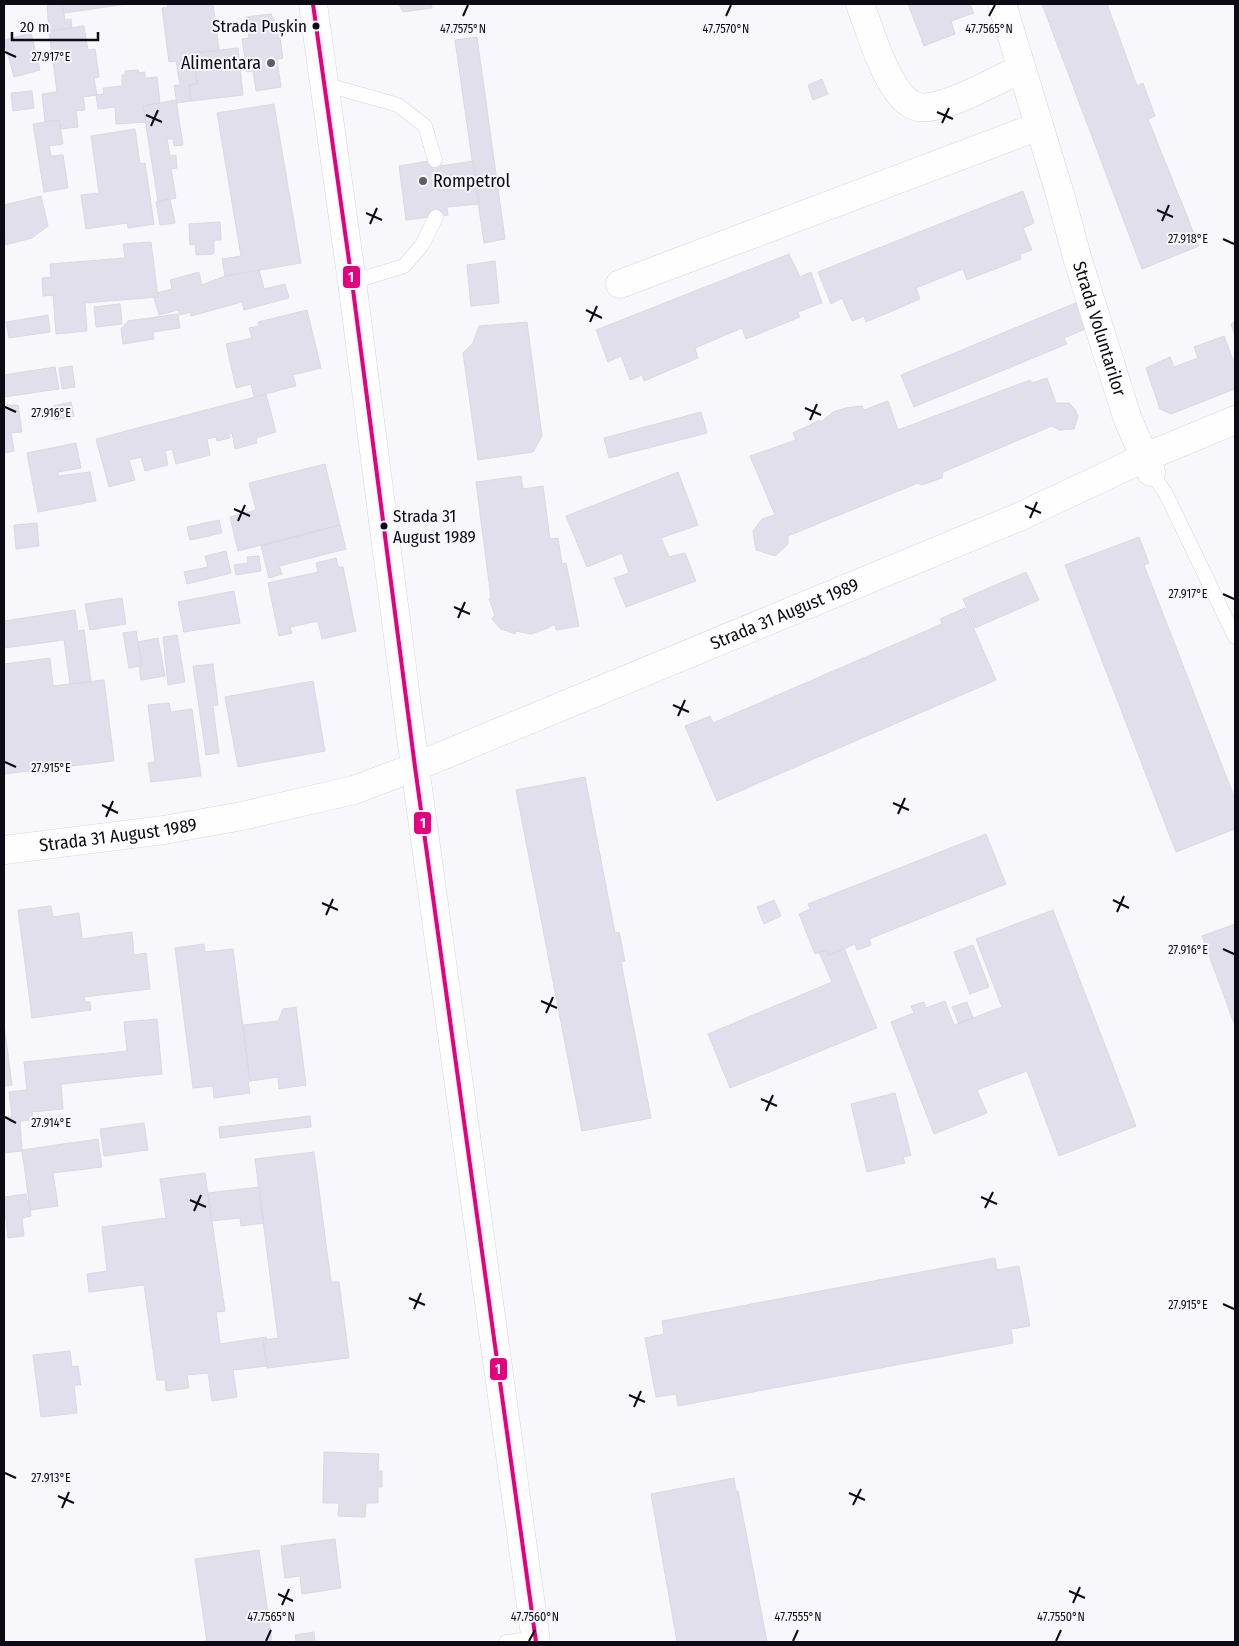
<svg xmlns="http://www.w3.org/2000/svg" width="1239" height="1646" font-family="'Fira Sans Condensed',sans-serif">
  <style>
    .building { fill: #e1dfeb; stroke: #dad9e2 }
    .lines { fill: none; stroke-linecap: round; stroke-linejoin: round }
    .lane-casing { stroke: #d6d4dd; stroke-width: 15 }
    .street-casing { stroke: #d6d4dd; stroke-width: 29 }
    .secondary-casing { stroke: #d6d4dd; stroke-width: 29 }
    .primary-casing { stroke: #d6d4dd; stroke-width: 29 }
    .lane { stroke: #fefeff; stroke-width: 14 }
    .street { stroke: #fefeff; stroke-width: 28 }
    .secondary { stroke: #fefeff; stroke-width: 28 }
    .primary { stroke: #fefeff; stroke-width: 28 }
    .bus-1-casing { stroke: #f7f6fd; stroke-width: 8 }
    .bus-1 { stroke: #e5007d; stroke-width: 4 }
    .ticks { fill: none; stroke: #0c0a15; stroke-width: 2 }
    .bus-dot { fill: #0c0a15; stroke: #f7f6fd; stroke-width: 2 }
    .poi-dot { fill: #5f5d66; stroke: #f7f6fd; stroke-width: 2 }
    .labels { text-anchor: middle; stroke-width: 4; stroke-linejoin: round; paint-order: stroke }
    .bus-label { font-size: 17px; fill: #0c0a15; stroke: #f7f6fd; text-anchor: end }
    .poi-label { font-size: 18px; fill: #0c0a15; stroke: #f7f6fd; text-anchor: end }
    .street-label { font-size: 18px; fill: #0c0a15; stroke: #f7f6fd }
    .ticks-label { font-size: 12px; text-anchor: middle; fill: #0c0a15; stroke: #f7f6fd; stroke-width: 4; stroke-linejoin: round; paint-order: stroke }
    .line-badge { stroke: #f7f6fd; stroke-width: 2 }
    .badge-label { font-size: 14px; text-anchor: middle; font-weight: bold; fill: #fff }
  </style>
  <rect width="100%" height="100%" fill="#f8f7fc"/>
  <path class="building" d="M 47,4 L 62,4 L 65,20 L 71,19 L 72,28 L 49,31 Z
    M 62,4 L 127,4 L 64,13 Z
    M 167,4 L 213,4 L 219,50 L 194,53 L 197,84 L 189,85 L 191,101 L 177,103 L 174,85 L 180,85 L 176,61 L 169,62 L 162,8 L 168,7 Z
    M 399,4 L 431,4 L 432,8 L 403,12 Z
    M 908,4 L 970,4 L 974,13 L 951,21 L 955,34 L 924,46 Z
    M 1042,4 L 1107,4 L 1137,86 L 1143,83 L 1155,116 L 1148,119 L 1199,246 L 1142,269 Z
    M 271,14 L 279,31 L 283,58 L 277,59 L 281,87 L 256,91 L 253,71 L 247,72 L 242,39 L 249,38 L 246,17 Z
    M 84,26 L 88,50 L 95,49 L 99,77 L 94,78 L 97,95 L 83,97 L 85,110 L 76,111 L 78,127 L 61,129 L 59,120 L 45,122 L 42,94 L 57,92 L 49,31 Z
    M 31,33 L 40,70 L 14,77 L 4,40 Z
    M 477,37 L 505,239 L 484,243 L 455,40 Z
    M 238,48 L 243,95 L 191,101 L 189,85 L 197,84 L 194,53 Z
    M 138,70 L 139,73 L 145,72 L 145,78 L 157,77 L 160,103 L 143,106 L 146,122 L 116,124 L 115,107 L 98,109 L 96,95 L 104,94 L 103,88 L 122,86 L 122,75 L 125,75 L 125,71 Z
    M 822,79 L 828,94 L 813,100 L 808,85 Z
    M 32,91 L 34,108 L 13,111 L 11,93 Z
    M 176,100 L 183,145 L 174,146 L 173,139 L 167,139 L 170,156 L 176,155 L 177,168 L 171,169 L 176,198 L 158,202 L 143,106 Z
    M 274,104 L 301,263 L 225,276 L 222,259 L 241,256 L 217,113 Z
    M 59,120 L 63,144 L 49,146 L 51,156 L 63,155 L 68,188 L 44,192 L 33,124 Z
    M 135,129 L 140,164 L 145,163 L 154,224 L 128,228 L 127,223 L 86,229 L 81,195 L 99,193 L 91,136 Z
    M 440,159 L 441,166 L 474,161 L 480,204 L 447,207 L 448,215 L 406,220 L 399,166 Z
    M 1023,191 L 1034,223 L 1023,228 L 1032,250 L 1020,254 L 1021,259 L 967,280 L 963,269 L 916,288 L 920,299 L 866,322 L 864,316 L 852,321 L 842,298 L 831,304 L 818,272 Z
    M 41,196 L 48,226 L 32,238 L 5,245 L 4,205 Z
    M 170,199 L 175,223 L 160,225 L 156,202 Z
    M 220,222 L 221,240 L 214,240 L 214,254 L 196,255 L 195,244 L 190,245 L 189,224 Z
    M 151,242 L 158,297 L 85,303 L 87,331 L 56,334 L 53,295 L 43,296 L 42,278 L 51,277 L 50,264 L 125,258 L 123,244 Z
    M 789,254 L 800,277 L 811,272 L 822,303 L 798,312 L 800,317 L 746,339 L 742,328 L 695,348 L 698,358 L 644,381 L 642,375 L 630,380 L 621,356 L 608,362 L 596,330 Z
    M 495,261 L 499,303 L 471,306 L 467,265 Z
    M 259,270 L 264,289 L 285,284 L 289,298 L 244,310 L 242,302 L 191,316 L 190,312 L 180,315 L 178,310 L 159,315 L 154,298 L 158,297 L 157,293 L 172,289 L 170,280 L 199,272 L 202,285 L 225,276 Z
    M 1078,302 L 1088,328 L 1064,338 L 1067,344 L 914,407 L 901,375 Z
    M 120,304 L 122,324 L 96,327 L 94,307 Z
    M 307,310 L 321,368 L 293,375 L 296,386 L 254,397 L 251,384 L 236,388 L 226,344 L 252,338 L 249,328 L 259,326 L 258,322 Z
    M 178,314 L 180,328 L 153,332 L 154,339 L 123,344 L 121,329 L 128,321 Z
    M 48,315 L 50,332 L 9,338 L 6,322 Z
    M 527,322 L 542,436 L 533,452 L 478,460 L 463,353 L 473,343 L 479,326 Z
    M 1235,322 L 1235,337 L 1231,324 Z
    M 1224,336 L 1235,365 L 1235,389 L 1171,414 L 1160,409 L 1146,368 L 1170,357 L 1174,367 L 1198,358 L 1194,347 Z
    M 72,366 L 75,387 L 62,389 L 59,368 Z
    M 55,367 L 59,389 L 4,397 L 4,375 Z
    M 1047,378 L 1056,403 L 1069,403 L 1075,409 L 1078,416 L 1074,429 L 1059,430 L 1052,426 L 943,472 L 942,478 L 922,485 L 918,483 L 788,536 L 788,544 L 775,556 L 756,550 L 753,531 L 762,519 L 775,515 L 750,456 L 796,440 L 793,433 L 820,420 L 821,422 L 833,412 L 845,408 L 862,406 L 864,410 L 888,401 L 898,430 L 1030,380 L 1032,383 Z
    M 266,394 L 276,432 L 256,438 L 257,443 L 235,449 L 232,433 L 229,434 L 230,438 L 217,441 L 216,437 L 207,439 L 210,455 L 176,464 L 172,449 L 165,451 L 168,465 L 145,471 L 141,457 L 129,460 L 135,480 L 109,487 L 96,439 Z
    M 71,402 L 74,416 L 55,420 L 53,406 Z
    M 4,405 L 18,405 L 22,432 L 11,433 L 14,451 L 4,453 Z
    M 701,412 L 707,433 L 609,458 L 604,438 Z
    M 76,443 L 81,468 L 58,472 L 58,476 L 90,472 L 96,501 L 38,512 L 27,453 Z
    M 325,464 L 340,525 L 238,551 L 230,517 L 256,510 L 249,483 Z
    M 678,472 L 698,525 L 661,538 L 669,557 L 685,553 L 696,581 L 626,607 L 614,578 L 629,573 L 622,553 L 587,567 L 566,516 Z
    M 521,476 L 523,489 L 543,486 L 550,539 L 558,538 L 562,564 L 566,563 L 579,626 L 556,630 L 555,625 L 552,625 L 548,628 L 531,634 L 516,631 L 515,634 L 501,629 L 492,619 L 495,615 L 489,599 L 491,598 L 476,482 Z
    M 219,520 L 222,533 L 190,540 L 187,527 Z
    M 37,523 L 39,546 L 16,549 L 14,525 Z
    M 340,525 L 346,549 L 279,566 L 282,574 L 269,578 L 261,546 Z
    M 1139,537 L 1149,563 L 1144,565 L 1235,799 L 1235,829 L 1176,852 L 1065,565 Z
    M 226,551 L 231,573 L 187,584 L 184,572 L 208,567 L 205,556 Z
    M 259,556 L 261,571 L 236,575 L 234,565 L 248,563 L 247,557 Z
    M 336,558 L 338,567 L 343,567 L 356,631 L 322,639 L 318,621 L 290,627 L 292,633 L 279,636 L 268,583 L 318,572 L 316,563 Z
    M 1026,572 L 1039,600 L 975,628 L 963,599 Z
    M 234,591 L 240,623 L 184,632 L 178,602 Z
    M 122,598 L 126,624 L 90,630 L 85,604 Z
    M 965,608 L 996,680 L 717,801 L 685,726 L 710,716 L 713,723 L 942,624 L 940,619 Z
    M 75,610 L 78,631 L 84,630 L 91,682 L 70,684 L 64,640 L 4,648 L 4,621 Z
    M 136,631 L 142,666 L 129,668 L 123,633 Z
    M 177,635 L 185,682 L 168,685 L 163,637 Z
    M 158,638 L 165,676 L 141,680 L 139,666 L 142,666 L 138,642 Z
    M 50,658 L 53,686 L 104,680 L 114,761 L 4,774 L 4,664 Z
    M 213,664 L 218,705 L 213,706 L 219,753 L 206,755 L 193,666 Z
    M 313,681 L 325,751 L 238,767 L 225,697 Z
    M 169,703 L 171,712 L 192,709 L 201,776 L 151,782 L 148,763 L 155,762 L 148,705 Z
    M 585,777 L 615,933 L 619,932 L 625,961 L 621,962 L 651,1118 L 582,1131 L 516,790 Z
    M 986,834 L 1006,884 L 869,939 L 871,945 L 857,950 L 855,944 L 829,955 L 827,950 L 815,954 L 799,914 L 810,909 L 808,904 Z
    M 774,900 L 781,916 L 764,924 L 757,907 Z
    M 51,906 L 53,917 L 79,913 L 82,939 L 132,932 L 134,955 L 146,953 L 150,989 L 84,997 L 85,1002 L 90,1002 L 91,1010 L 32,1018 L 18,910 Z
    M 1053,910 L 1136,1126 L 1059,1156 L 1027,1071 L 977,1090 L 987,1113 L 934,1134 L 891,1022 L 914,1013 L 911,1006 L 924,1002 L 926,1008 L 945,1001 L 954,1025 L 1002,1007 L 976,939 Z
    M 1235,924 L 1235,1026 L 1202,936 Z
    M 204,944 L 205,952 L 233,949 L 250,1081 L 248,1081 L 250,1093 L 214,1098 L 213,1086 L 193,1088 L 175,948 Z
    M 973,945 L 989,987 L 970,994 L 954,952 Z
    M 844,948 L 877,1028 L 730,1088 L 708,1034 L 832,982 L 819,952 L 827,950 L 829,955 Z
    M 967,1002 L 973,1018 L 959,1024 L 952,1007 Z
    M 296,1007 L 306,1085 L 279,1089 L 278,1077 L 250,1081 L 243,1025 L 278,1021 L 283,1009 Z
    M 157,1019 L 162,1074 L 61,1084 L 63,1109 L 32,1112 L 33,1120 L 20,1121 L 22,1151 L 4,1153 L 4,1117 L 12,1117 L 9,1092 L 27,1090 L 24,1062 L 127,1051 L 124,1022 Z
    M 4,1025 L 12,1085 L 4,1086 Z
    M 895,1093 L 911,1155 L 903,1157 L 905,1163 L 867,1172 L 851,1104 Z
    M 310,1116 L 311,1127 L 220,1138 L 219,1127 Z
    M 144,1123 L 148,1150 L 104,1156 L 100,1129 Z
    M 98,1139 L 102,1167 L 53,1173 L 58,1206 L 30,1210 L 22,1150 Z
    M 314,1152 L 331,1282 L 339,1282 L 349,1358 L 267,1368 L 263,1340 L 278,1338 L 255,1159 Z
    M 205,1173 L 225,1311 L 216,1312 L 220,1344 L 266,1337 L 267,1339 L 263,1340 L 267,1366 L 233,1370 L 237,1397 L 212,1401 L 208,1373 L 187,1375 L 189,1388 L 166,1391 L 165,1380 L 157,1380 L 144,1285 L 89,1292 L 87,1274 L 107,1271 L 102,1227 L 166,1218 L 160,1179 Z
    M 259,1187 L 264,1223 L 241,1226 L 240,1218 L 211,1221 L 208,1193 Z
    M 26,1194 L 27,1201 L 29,1200 L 31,1216 L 22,1218 L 24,1236 L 8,1238 L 6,1219 L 4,1219 L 4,1197 Z
    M 995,1258 L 997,1270 L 1019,1266 L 1030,1326 L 1011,1329 L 1013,1343 L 678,1406 L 676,1394 L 656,1397 L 645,1338 L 664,1334 L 662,1321 Z
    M 70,1351 L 72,1367 L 78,1366 L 81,1385 L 74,1385 L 77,1413 L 41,1417 L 33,1355 Z
    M 324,1452 L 379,1454 L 378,1471 L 382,1471 L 382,1487 L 378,1487 L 378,1503 L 366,1503 L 365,1517 L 338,1516 L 339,1503 L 323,1503 Z
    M 734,1478 L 736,1491 L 738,1491 L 767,1642 L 677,1642 L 651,1494 Z
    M 335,1539 L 341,1588 L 302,1594 L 300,1576 L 285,1578 L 281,1546 Z
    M 259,1550 L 272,1642 L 207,1642 L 195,1559 Z
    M 314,1632 L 315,1642 L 296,1642 L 295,1635 Z"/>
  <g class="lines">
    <defs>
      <path id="lane" d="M 324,84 L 398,105 L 425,126 L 435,160
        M 352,282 L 404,266 L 422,245 L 436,217
        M 1151,472 L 1166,494 L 1235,637
        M 506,1642 L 536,1638"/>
      <g id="street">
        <path d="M 860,4 C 870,30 888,96 915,106 C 938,115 998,79 1021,69"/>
        <path id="s1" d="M 1002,4 L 1060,194 L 1077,257 L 1127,417 L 1151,472"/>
        <path d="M 620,284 L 1039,126"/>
        <path id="s2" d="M 4,850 L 164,830 L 242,816 L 354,790 L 415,767"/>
      </g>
      <g id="secondary">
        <path id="s3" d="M 415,767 L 1019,517 L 1146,457 L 1235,420"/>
      </g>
      <path id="primary" d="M 313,4 L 352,282 L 415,767 L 536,1642"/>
    </defs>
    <use href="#lane" class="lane-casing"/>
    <use href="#street" class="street-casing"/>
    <use href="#secondary" class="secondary-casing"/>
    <use href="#primary" class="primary-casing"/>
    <use href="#lane" class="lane"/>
    <use href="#street" class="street"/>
    <use href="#secondary" class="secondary"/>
    <use href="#primary" class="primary"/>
    <defs>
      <path id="bus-1" d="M 313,4 L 352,282 L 415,767 L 536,1642"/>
    </defs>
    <use href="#bus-1" class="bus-1-casing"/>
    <use href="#bus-1" class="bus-1"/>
  </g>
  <path class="ticks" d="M 463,16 L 468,5M 726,16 L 731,5M 989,16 L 995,5M 5,52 L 16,57M 937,112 L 953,119M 146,115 L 162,122M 942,123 L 949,108M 151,126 L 158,110M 1157,210 L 1173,217M 366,213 L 382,220M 1162,221 L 1169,205M 370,224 L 377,208M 1223,239 L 1234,244M 586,310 L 602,318M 590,322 L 597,306M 5,407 L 16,412M 805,408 L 821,415M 810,420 L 817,404M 1025,506 L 1041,513M 234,509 L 250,516M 1030,518 L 1037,502M 238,521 L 245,505M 1223,594 L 1234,599M 454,607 L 470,614M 458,618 L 465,602M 673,705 L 689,712M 678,716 L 685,700M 5,762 L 16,767M 893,803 L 909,810M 102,805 L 118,813M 898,814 L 905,798M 106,817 L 113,801M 1113,900 L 1129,908M 322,903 L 338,910M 1117,912 L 1124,896M 326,915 L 333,899M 1223,949 L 1234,954M 541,1001 L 557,1008M 546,1013 L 553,997M 761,1099 L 777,1106M 766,1111 L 773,1095M 5,1117 L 16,1123M 981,1197 L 997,1204M 190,1200 L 206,1207M 985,1208 L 993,1192M 194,1211 L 201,1195M 409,1298 L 425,1305M 1223,1304 L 1234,1309M 414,1309 L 421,1293M 629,1395 L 645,1402M 634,1407 L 641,1391M 5,1473 L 16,1478M 849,1493 L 865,1500M 58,1496 L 74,1503M 853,1505 L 861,1489M 62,1508 L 69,1492M 1069,1591 L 1085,1598M 278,1594 L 293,1601M 1073,1603 L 1080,1587M 282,1605 L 289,1589M 266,1641 L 271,1630M 529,1641 L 535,1630M 793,1641 L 798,1630M 1056,1641 L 1061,1630"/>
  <g class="bus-dot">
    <circle cx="316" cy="26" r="4.5"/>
    <circle cx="384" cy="526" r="4.5"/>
  </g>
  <g class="poi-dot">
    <circle cx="271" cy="63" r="5"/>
    <circle cx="423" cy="181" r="5"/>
  </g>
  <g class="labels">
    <g class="bus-label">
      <text x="307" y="32">Strada Pușkin</text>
      <text x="393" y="522" text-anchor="start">Strada 31<tspan x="393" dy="21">August 1989</tspan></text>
    </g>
    <g class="poi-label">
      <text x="261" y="69">Alimentara</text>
      <text x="433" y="187" text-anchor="start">Rompetrol</text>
    </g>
    <g class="street-label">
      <text dy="6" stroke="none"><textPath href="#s1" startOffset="339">Strada Voluntarilor</textPath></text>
      <text dy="6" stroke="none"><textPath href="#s3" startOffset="400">Strada 31 August 1989</textPath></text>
      <text dy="6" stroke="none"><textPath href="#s2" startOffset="115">Strada 31 August 1989</textPath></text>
    </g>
  </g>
  <g class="ticks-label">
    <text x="463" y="33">47.7575°N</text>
    <text x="726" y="33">47.7570°N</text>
    <text x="989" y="33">47.7565°N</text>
    <text x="51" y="61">27.917°E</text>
    <text x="1188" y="243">27.918°E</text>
    <text x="51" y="417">27.916°E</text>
    <text x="1188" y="598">27.917°E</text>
    <text x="51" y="772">27.915°E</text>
    <text x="1188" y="954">27.916°E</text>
    <text x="51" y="1127">27.914°E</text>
    <text x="1188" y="1309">27.915°E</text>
    <text x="51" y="1482">27.913°E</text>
    <text x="271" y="1621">47.7565°N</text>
    <text x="535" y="1621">47.7560°N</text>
    <text x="798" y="1621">47.7555°N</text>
    <text x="1061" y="1621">47.7550°N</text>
  </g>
  <g class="line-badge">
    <rect x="342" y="265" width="19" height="24" rx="5" fill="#e5007d"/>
    <rect x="413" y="811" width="19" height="24" rx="5" fill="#e5007d"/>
    <rect x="489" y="1357" width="19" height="24" rx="5" fill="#e5007d"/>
  </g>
  <g class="badge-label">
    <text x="351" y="282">1</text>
    <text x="423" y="828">1</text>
    <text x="498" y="1374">1</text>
  </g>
  <rect width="1239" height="1646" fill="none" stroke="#0c0a15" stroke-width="10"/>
  <path d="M12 32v8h86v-8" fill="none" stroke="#0c0a15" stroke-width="2.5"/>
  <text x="20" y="32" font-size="15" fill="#0c0a15" stroke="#f7f6fd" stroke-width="4" paint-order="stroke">20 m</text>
</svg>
